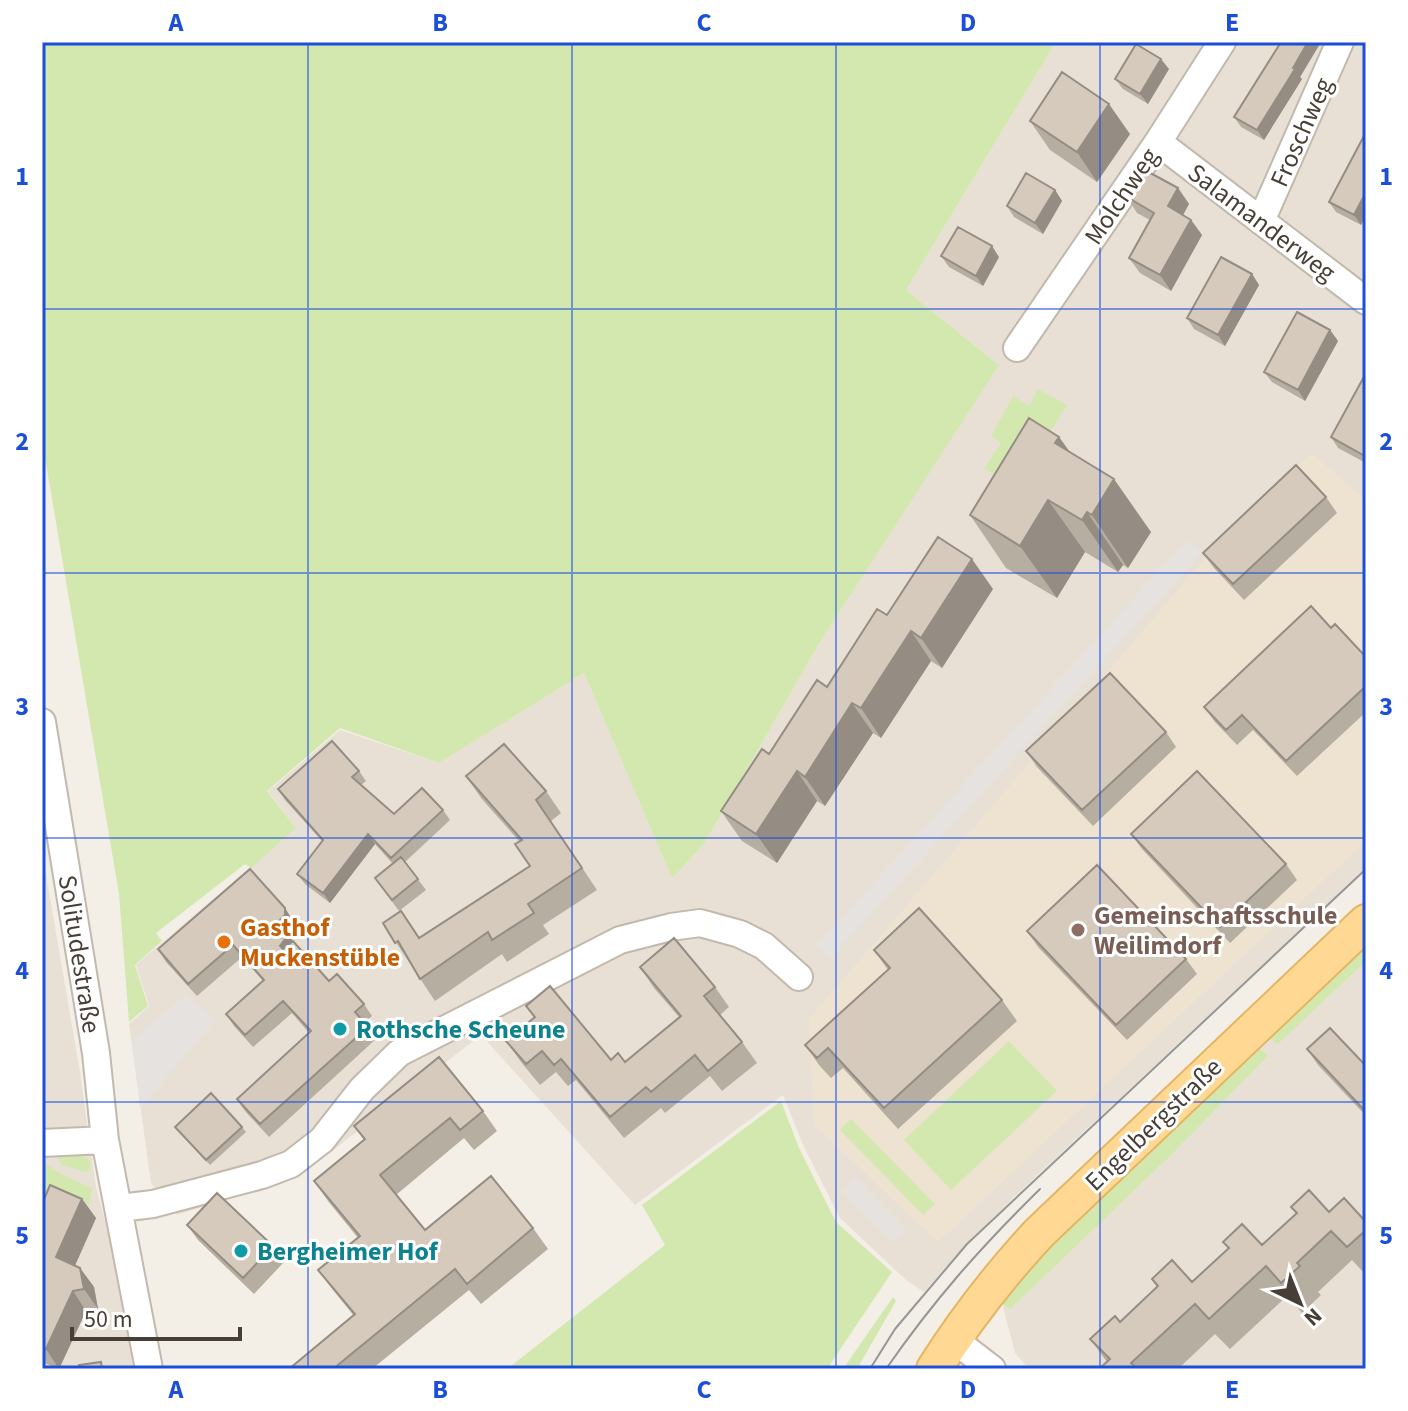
<svg xmlns="http://www.w3.org/2000/svg" width="1408" height="1411" font-family="'Source Sans 3',sans-serif">
  <style>
    .residential { fill: #e8e0d5 }
    .education { fill: #ede3d0 }
    .green { fill: #d3e8af }
    .parking { fill: #e5e2df }
    .lines { fill: none; stroke-linecap: round; stroke-linejoin: round }
    .minor-casing { stroke: #c2b9ac; stroke-width: 30 }
    .major-casing { stroke: #e5b564; stroke-width: 38 }
    .minor { stroke: #fff; stroke-width: 26 }
    .major { stroke: #ffd994; stroke-width: 34 }
    .tram { stroke: #969696; stroke-width: 2 }
    .wall { fill: #b7aea2 }
    .shaded-wall { fill: #958d84 }
    .building { fill: #d5cabc; stroke: #958d84; stroke-width: 2 }
    .grid { fill: none; stroke: #1d4ed8; stroke-width: 2; stroke-opacity: 0.55 }
    .education-dot { fill: #8d6e63; stroke: #fff; stroke-width: 3 }
    .food-dot { fill: #e8710a; stroke: #fff; stroke-width: 3 }
    .culture-dot { fill: #0f9aa8; stroke: #fff; stroke-width: 3 }
    .labels { text-anchor: middle; stroke-width: 6; stroke-linejoin: round; paint-order: stroke }
    .street-label { font-size: 26px; fill: #473f36; stroke: #fff }
    .education-label { font-size: 26px; font-weight: bold; fill: #785e54; stroke: #fff; text-anchor: start }
    .food-label { font-size: 26px; font-weight: bold; fill: #c56008; stroke: #fff; text-anchor: start }
    .culture-label { font-size: 26px; font-weight: bold; fill: #0d838f; stroke: #fff; text-anchor: start }
    .neatline { fill: none; stroke: #1d4ed8; stroke-width: 3 }
    .grid-label { font-size: 26px; text-anchor: middle; font-weight: bold; fill: #1d4ed8 }
  </style>
  <rect width="100%" height="100%" fill="#f3efe7"/>
  <path class="residential" d="M 1056,42 L 1366,42 L 1366,869 L 1031,1181 L 967,1243 L 924,1292 L 906,1280 L 840,1218 L 803,1145 L 783,1095 L 635,1205 L 481,1035 L 300,1176 L 177,1215 L 151,1183 L 129,1024 L 149,1006 L 136,965 L 296,828 L 268,791 L 340,730 L 439,763 L 584,673 L 672,877 L 704,844 L 820,642 L 998,364 L 906,290 Z
    M 42,851 L 80,1072 L 96,1187 L 145,1369 L 42,1369 Z
    M 1366,922 L 1366,1369 L 1029,1369 L 1015,1353 L 1003,1307 L 1030,1271 Z"/>
  <path class="education" d="M 1312,453 L 1366,501 L 1366,841 L 938,1242 L 814,1125 L 809,1019 L 1203,561 Z"/>
  <path class="green" d="M 42,42 L 1056,42 L 906,290 L 999,365 L 820,642 L 704,844 L 672,878 L 584,673 L 439,763 L 340,728 L 267,791 L 296,828 L 251,868 L 245,864 L 156,933 L 162,941 L 135,965 L 148,1006 L 129,1022 L 119,894 L 42,440 Z
    M 1038,389 L 1067,405 L 1050,432 L 1009,482 L 984,469 L 1001,443 L 991,436 L 1013,396 L 1029,406 Z
    M 1366,939 L 1366,961 L 1277,1045 L 1266,1033 Z
    M 1009,1041 L 1057,1091 L 951,1190 L 904,1140 Z
    M 1255,1044 L 1268,1056 L 1171,1155 L 1010,1309 L 999,1302 L 1052,1238 Z
    M 781,1101 L 799,1148 L 836,1222 L 892,1272 L 827,1369 L 507,1369 L 665,1245 L 642,1205 Z
    M 851,1119 L 935,1204 L 923,1215 L 840,1130 Z
    M 71,1153 L 84,1156 L 90,1160 L 90,1170 L 86,1172 L 62,1165 L 58,1159 L 59,1155 Z
    M 42,1162 L 65,1176 L 92,1188 L 88,1209 L 42,1213 Z
    M 893,1297 L 896,1301 L 857,1369 L 843,1369 Z"/>
  <path class="parking" d="M 1187,540 L 1202,553 L 830,959 L 816,946 Z
    M 186,995 L 216,1019 L 140,1108 L 132,1040 Z
    M 855,1178 L 906,1230 L 893,1242 L 842,1191 Z"/>
  <g class="lines">
    <defs>
      <path id="minor" d="M 1158,142 L 1366,301
        M 1261,221 L 1340,42
        M 1017,348 L 1158,142 L 1222,42
        M 42,722 L 96,1053 L 105,1140 L 149,1369
        M 42,1143 L 105,1140
        M 120,1208 L 153,1204 L 262,1175 L 291,1164 L 322,1140 L 362,1089 L 399,1053 L 620,940 L 671,927 L 700,923 L 740,934 L 764,946 L 799,977
        M 953,1339 L 992,1369"/>
      <path id="major" d="M 934,1369 C 965,1320 1000,1275 1039,1233 L 1366,922"/>
    </defs>
    <use href="#minor" class="minor-casing"/>
    <use href="#major" class="major-casing"/>
    <use href="#minor" class="minor"/>
    <use href="#major" class="major"/>
    <path class="tram" d="M 870,1369 L 895,1329 L 967,1244 L 1366,869
      M 886,1369 C 934,1300 980,1248 1040,1189"/>
  </g>
  <path class="wall" d="M 1281,42 L 1321,42 L 1300,77 L 1302,79 L 1264,140 L 1241,127 L 1234,117 Z
    M 1169,69 L 1148,104 L 1123,89 L 1115,79 Z
    M 1030,121 L 1130,134 L 1097,182 L 1050,150 Z
    M 1366,132 L 1366,216 L 1361,225 L 1336,212 L 1329,202 Z
    M 1178,188 L 1189,204 L 1183,215 L 1191,220 L 1202,235 L 1171,291 L 1140,273 L 1129,258 L 1150,220 L 1137,213 L 1127,197 Z
    M 1055,190 L 1062,201 L 1043,234 L 1014,217 L 1007,206 Z
    M 941,256 L 999,257 L 983,286 L 949,267 Z
    M 1252,274 L 1259,285 L 1225,346 L 1194,329 L 1187,318 Z
    M 1330,330 L 1338,341 L 1305,401 L 1272,382 L 1264,372 Z
    M 1366,373 L 1366,463 L 1338,448 L 1331,437 Z
    M 1059,437 L 1070,452 L 1151,532 L 1128,568 L 1123,565 L 1118,572 L 1085,552 L 1057,598 L 1006,568 L 970,515 Z
    M 1326,497 L 1337,513 L 1244,600 L 1214,568 L 1203,553 Z
    M 993,589 L 942,668 L 931,661 L 881,738 L 873,733 L 825,806 L 817,801 L 777,863 L 742,841 L 721,811 L 887,615 Z
    M 1331,628 L 1365,656 L 1366,655 L 1366,712 L 1297,776 L 1253,730 L 1237,745 L 1215,722 L 1204,707 Z
    M 1166,732 L 1176,747 L 1093,826 L 1037,767 L 1026,751 Z
    M 359,771 L 366,781 L 361,785 L 394,814 L 443,810 L 450,820 L 405,862 L 426,890 L 399,911 L 375,878 L 393,864 L 375,844 L 330,903 L 305,884 L 297,874 L 322,841 L 285,800 L 278,789 Z
    M 466,776 L 546,791 L 561,813 L 551,821 L 597,890 L 543,925 L 549,934 L 507,962 L 502,954 L 435,1001 L 383,923 L 420,938 L 530,866 L 519,841 L 481,798 Z
    M 1131,834 L 1286,864 L 1297,880 L 1230,943 L 1142,849 Z
    M 285,908 L 293,921 L 293,928 L 287,934 L 329,981 L 364,1004 L 372,1016 L 364,1023 L 376,1039 L 269,1137 L 245,1111 L 237,1099 L 309,1033 L 292,1013 L 253,1047 L 234,1026 L 226,1014 L 263,981 L 242,957 L 197,996 L 166,962 L 158,949 Z
    M 1027,931 L 1186,959 L 1197,974 L 1127,1040 L 1038,947 Z
    M 874,950 L 1002,1000 L 1017,1021 L 898,1129 L 843,1068 L 831,1078 L 819,1065 L 805,1045 L 888,970 Z
    M 640,967 L 715,987 L 729,1007 L 720,1015 L 742,1042 L 757,1063 L 722,1091 L 710,1076 L 665,1113 L 661,1108 L 624,1138 L 576,1080 L 568,1086 L 556,1072 L 540,1085 L 521,1062 L 506,1041 L 534,1018 L 526,1006 L 611,1060 L 625,1062 L 679,1017 L 654,988 Z
    M 1307,1049 L 1366,1066 L 1366,1116 L 1318,1065 Z
    M 483,1111 L 497,1131 L 474,1150 L 464,1138 L 396,1195 L 425,1230 L 533,1228 L 548,1249 L 481,1304 L 469,1290 L 372,1369 L 289,1369 L 354,1316 L 333,1290 L 318,1270 L 358,1238 L 328,1201 L 314,1181 L 364,1140 L 354,1126 Z
    M 175,1127 L 242,1127 L 246,1132 L 210,1165 Z
    M 82,1199 L 96,1218 L 75,1265 L 80,1268 L 94,1287 L 98,1309 L 86,1311 L 59,1369 L 42,1362 L 42,1204 Z
    M 1291,1207 L 1329,1212 L 1366,1222 L 1366,1275 L 1352,1260 L 1318,1292 L 1321,1295 L 1302,1313 L 1287,1296 L 1230,1349 L 1215,1334 L 1178,1369 L 1099,1369 L 1107,1362 L 1090,1339 L 1120,1322 L 1157,1287 L 1152,1279 L 1192,1282 L 1228,1249 L 1223,1242 L 1262,1245 L 1296,1214 Z
    M 187,1225 L 273,1246 L 284,1262 L 254,1294 L 198,1240 Z"/>
  <path class="shaded-wall" d="M 1308,42 L 1321,42 L 1300,77 L 1302,79 L 1264,140 L 1257,130 Z
    M 1161,59 L 1169,69 L 1148,104 L 1140,94 Z
    M 1109,104 L 1130,134 L 1097,182 L 1077,152 Z
    M 1178,188 L 1189,204 L 1179,222 L 1168,206 Z
    M 1055,190 L 1062,201 L 1043,234 L 1035,223 Z
    M 1366,192 L 1366,216 L 1361,225 L 1354,215 Z
    M 1191,220 L 1202,235 L 1171,291 L 1160,275 Z
    M 992,246 L 999,257 L 983,286 L 976,276 Z
    M 1252,274 L 1259,285 L 1225,346 L 1218,335 Z
    M 1330,330 L 1338,341 L 1305,401 L 1298,390 Z
    M 1059,437 L 1096,489 L 1055,443 Z
    M 1114,479 L 1151,532 L 1128,568 L 1092,515 Z
    M 1048,500 L 1085,552 L 1057,598 L 1020,546 Z
    M 1087,512 L 1123,565 L 1118,572 L 1082,520 Z
    M 972,559 L 993,589 L 942,668 L 921,638 Z
    M 911,631 L 931,661 L 881,738 L 861,708 Z
    M 852,703 L 873,733 L 825,806 L 805,777 Z
    M 797,771 L 817,801 L 777,863 L 756,834 Z
    M 368,834 L 375,844 L 330,903 L 323,893 Z
    M 285,908 L 293,921 L 293,928 L 285,915 Z
    M 288,935 L 297,947 L 289,958 L 280,946 Z
    M 82,1199 L 96,1218 L 70,1277 L 56,1257 Z
    M 80,1268 L 94,1287 L 98,1309 L 84,1289 Z
    M 73,1291 L 86,1311 L 59,1369 L 46,1349 Z"/>
  <path class="building" d="M 1281,42 L 1308,42 L 1293,68 L 1295,69 L 1257,130 L 1234,117 Z
    M 1136,44 L 1161,59 L 1140,94 L 1115,79 Z
    M 1062,72 L 1109,104 L 1077,152 L 1030,121 Z
    M 1366,132 L 1366,192 L 1354,215 L 1329,202 Z
    M 1143,169 L 1178,188 L 1168,206 L 1191,220 L 1160,275 L 1129,258 L 1154,213 L 1127,197 Z
    M 1026,173 L 1055,190 L 1035,223 L 1007,206 Z
    M 958,227 L 992,246 L 976,276 L 941,256 Z
    M 1221,257 L 1252,274 L 1218,335 L 1187,318 Z
    M 1297,312 L 1330,330 L 1298,390 L 1264,372 Z
    M 1366,373 L 1366,455 L 1365,456 L 1331,437 Z
    M 1029,418 L 1059,437 L 1055,443 L 1114,479 L 1092,515 L 1087,512 L 1082,520 L 1048,500 L 1020,546 L 970,515 Z
    M 1296,465 L 1326,497 L 1233,584 L 1203,553 Z
    M 938,537 L 972,559 L 921,638 L 911,631 L 861,708 L 852,703 L 805,777 L 797,771 L 756,834 L 721,811 L 762,749 L 769,754 L 817,680 L 827,687 L 877,609 L 887,615 Z
    M 1311,606 L 1331,628 L 1335,624 L 1365,656 L 1366,655 L 1366,686 L 1286,761 L 1242,715 L 1226,730 L 1204,707 Z
    M 1110,673 L 1166,732 L 1082,810 L 1026,751 Z
    M 332,741 L 359,771 L 352,777 L 394,814 L 422,788 L 443,810 L 391,858 L 368,834 L 323,893 L 297,874 L 323,840 L 278,789 Z
    M 504,744 L 546,791 L 536,800 L 582,868 L 528,904 L 534,913 L 492,940 L 488,932 L 420,979 L 398,941 L 395,943 L 383,923 L 401,911 L 419,938 L 530,866 L 515,844 L 522,840 L 466,776 Z
    M 1197,771 L 1286,864 L 1220,927 L 1131,834 Z
    M 401,857 L 418,879 L 392,900 L 375,878 Z
    M 1097,865 L 1186,959 L 1116,1025 L 1027,931 Z
    M 250,869 L 285,908 L 285,915 L 277,923 L 288,935 L 280,946 L 283,949 L 293,941 L 329,981 L 337,974 L 364,1004 L 355,1012 L 368,1027 L 260,1124 L 237,1099 L 311,1031 L 283,1001 L 245,1035 L 226,1014 L 264,980 L 233,945 L 188,984 L 158,949 Z
    M 919,908 L 1002,1000 L 884,1108 L 828,1048 L 817,1058 L 805,1045 L 890,968 L 874,950 Z
    M 674,938 L 715,987 L 704,996 L 742,1042 L 708,1071 L 695,1055 L 651,1092 L 646,1087 L 610,1117 L 561,1059 L 554,1065 L 542,1051 L 526,1064 L 506,1041 L 535,1017 L 526,1006 L 550,986 L 611,1060 L 618,1053 L 625,1062 L 681,1016 L 640,967 Z
    M 1330,1028 L 1366,1066 L 1366,1112 L 1307,1049 Z
    M 439,1057 L 483,1111 L 460,1130 L 450,1118 L 380,1175 L 425,1230 L 491,1176 L 533,1228 L 467,1284 L 455,1269 L 333,1369 L 289,1369 L 355,1314 L 318,1270 L 360,1236 L 314,1181 L 365,1139 L 354,1126 Z
    M 211,1093 L 242,1127 L 206,1160 L 175,1127 Z
    M 50,1185 L 82,1199 L 56,1257 L 80,1268 L 84,1289 L 73,1291 L 46,1349 L 42,1348 L 42,1204 Z
    M 1309,1190 L 1329,1212 L 1344,1198 L 1366,1222 L 1366,1230 L 1347,1247 L 1331,1231 L 1297,1263 L 1300,1266 L 1281,1283 L 1266,1266 L 1209,1319 L 1195,1304 L 1131,1363 L 1137,1369 L 1099,1369 L 1110,1359 L 1090,1339 L 1115,1316 L 1120,1322 L 1158,1286 L 1152,1279 L 1172,1260 L 1192,1282 L 1229,1248 L 1223,1242 L 1242,1224 L 1262,1245 L 1297,1213 L 1291,1207 Z
    M 217,1193 L 273,1246 L 243,1278 L 187,1225 Z
    M 101,1362 L 102,1369 L 80,1369 L 79,1365 Z"/>
  <path class="grid" d="M 308,42 L 308,1369M 572,42 L 572,1369M 836,42 L 836,1369M 1100,42 L 1100,1369M 42,309 L 1366,309M 42,573 L 1366,573M 42,838 L 1366,838M 42,1102 L 1366,1102"/>
  <circle class="education-dot" cx="1078" cy="930" r="8"/>
  <circle class="food-dot" cx="224" cy="942" r="8"/>
  <g class="culture-dot">
    <circle cx="340" cy="1029" r="8"/>
    <circle cx="241" cy="1251" r="8"/>
  </g>
  <g class="labels">
    <g class="street-label">
      <text transform="translate(1301 132) rotate(-66)" y="9">Froschweg</text>
      <text transform="translate(1121 196) rotate(-56)" y="9">Molchweg</text>
      <text transform="translate(1262 222) rotate(37)" y="9">Salamanderweg</text>
      <text transform="translate(80 954) rotate(81)" y="9">Solitudestraße</text>
      <text transform="translate(1153 1124) rotate(-44)" y="9">Engelbergstraße</text>
    </g>
    <g class="education-label">
      <text x="1094" y="924">Gemeinschaftsschule<tspan x="1094" dy="30">Weilimdorf</tspan></text>
    </g>
    <g class="food-label">
      <text x="240" y="936">Gasthof<tspan x="240" dy="30">Muckenstüble</tspan></text>
    </g>
    <g class="culture-label">
      <text x="356" y="1038">Rothsche Scheune</text>
      <text x="257" y="1260">Bergheimer Hof</text>
    </g>
  </g>
  <rect width="1408" height="1411" fill="none" stroke="#ffffff" stroke-width="88"/>
  <g transform="translate(1300 1303) rotate(137)" stroke="#ffffff" stroke-width="6" paint-order="stroke">
  <path d="M0-6L14 30L0 20L-14 30Z" fill="#473f36"/>
  <text y="-12" font-size="22" font-weight="bold" text-anchor="middle" fill="#473f36">N</text>
  </g>
  <path d="M72 1327v12h168v-12" fill="none" stroke="#473f36" stroke-width="4"/>
  <text x="84" y="1327" font-size="24" fill="#473f36" stroke="#ffffff" stroke-width="6" paint-order="stroke">50 m</text>
  <rect x="44" y="44" width="1320" height="1323" class="neatline"/>
  <g class="grid-label">
    <text x="176" y="31">A</text>
    <text x="440" y="31">B</text>
    <text x="704" y="31">C</text>
    <text x="968" y="31">D</text>
    <text x="1232" y="31">E</text>
    <text x="22" y="185">1</text>
    <text x="1386" y="185">1</text>
    <text x="22" y="450">2</text>
    <text x="1386" y="450">2</text>
    <text x="22" y="715">3</text>
    <text x="1386" y="715">3</text>
    <text x="22" y="979">4</text>
    <text x="1386" y="979">4</text>
    <text x="22" y="1244">5</text>
    <text x="1386" y="1244">5</text>
    <text x="176" y="1398">A</text>
    <text x="440" y="1398">B</text>
    <text x="704" y="1398">C</text>
    <text x="968" y="1398">D</text>
    <text x="1232" y="1398">E</text>
  </g>
</svg>
